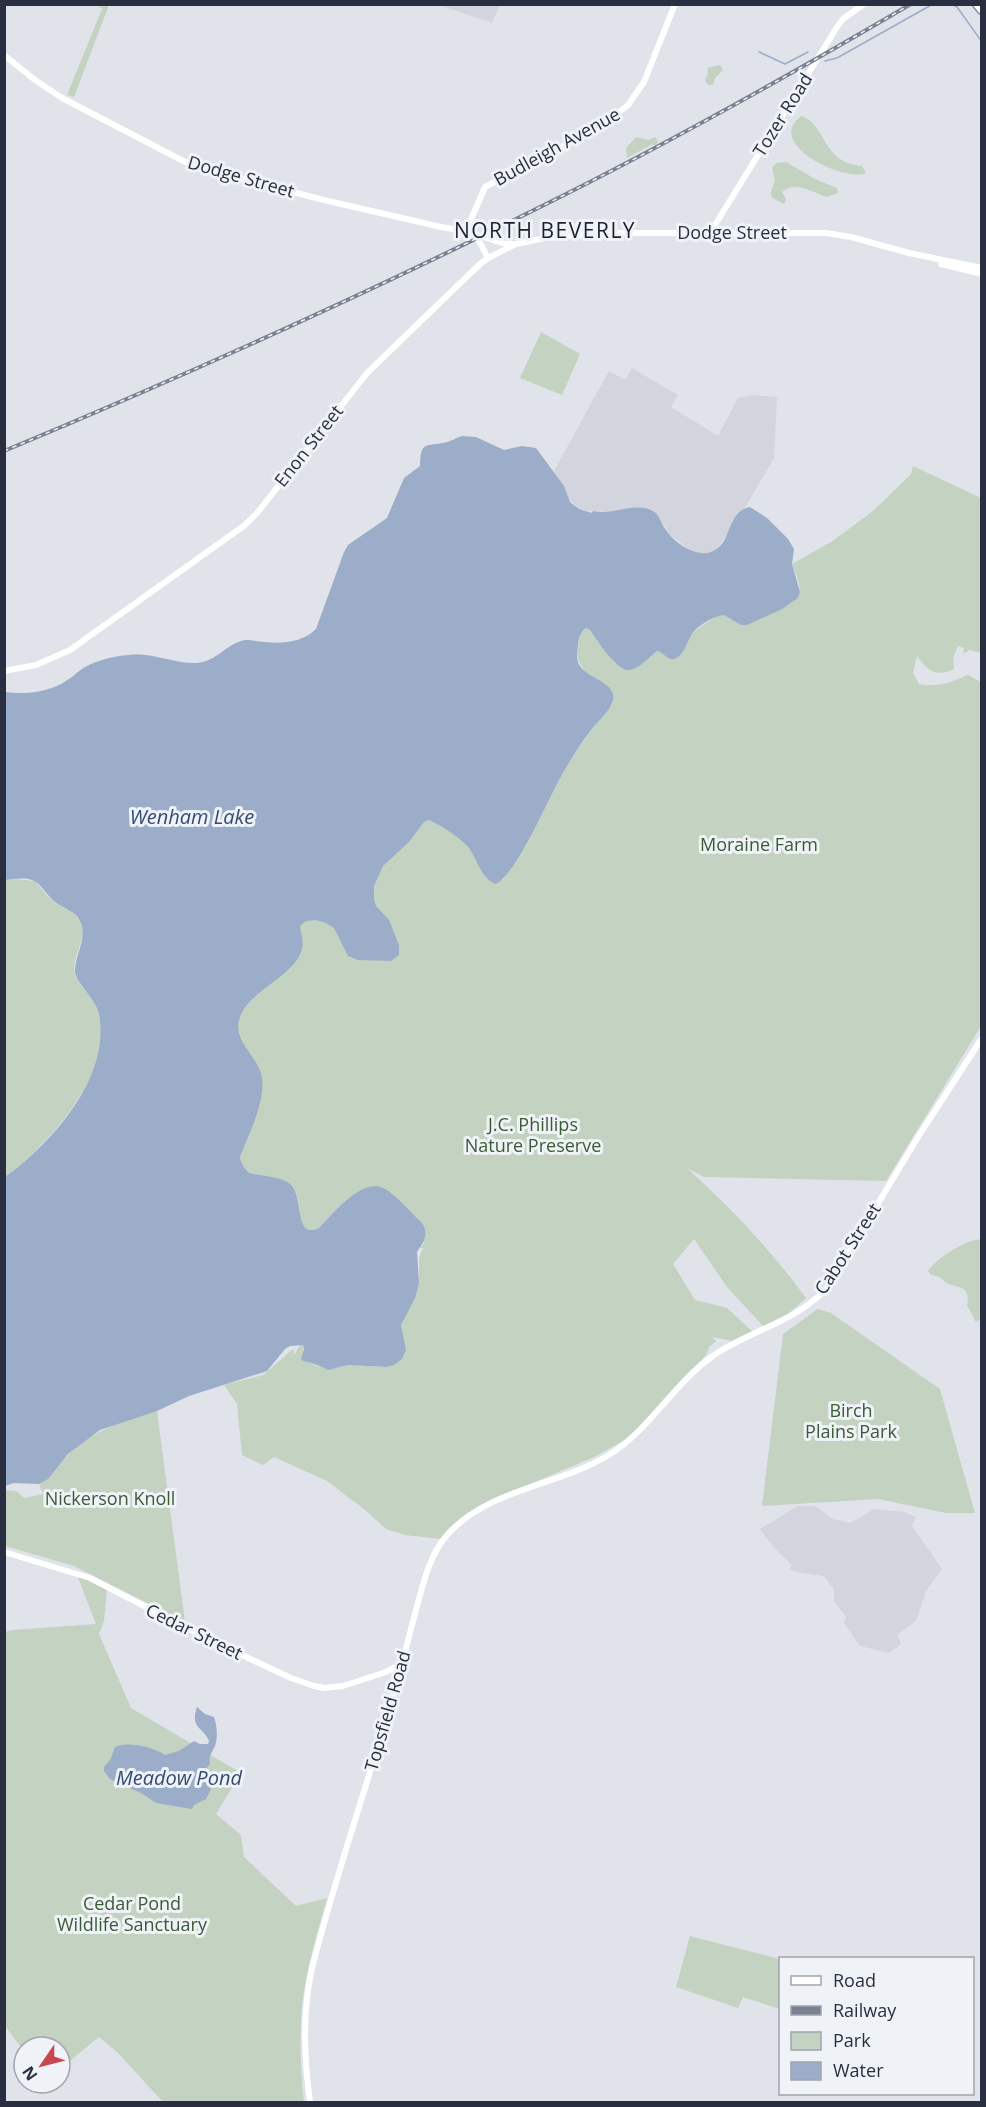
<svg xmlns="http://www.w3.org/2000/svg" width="986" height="2107" font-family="'Open Sans',sans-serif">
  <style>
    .built { fill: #d2d5dd }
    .green { fill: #c4d2c1 }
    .water { fill: #9badc8 }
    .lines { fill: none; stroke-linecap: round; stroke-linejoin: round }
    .stream { stroke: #9badc8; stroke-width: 1.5 }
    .highway-casing { stroke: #878f9f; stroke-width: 11 }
    .secondary { stroke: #fff; stroke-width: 6 }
    .highway { stroke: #fff; stroke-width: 8 }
    .rail-casing { stroke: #7a8192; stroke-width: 4 }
    .rail { stroke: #eff2f6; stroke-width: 1.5; stroke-dasharray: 4.5; stroke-linecap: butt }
    .labels { text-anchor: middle; stroke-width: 6; stroke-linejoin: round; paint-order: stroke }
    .street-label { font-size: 18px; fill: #292f40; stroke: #eff2f6 }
    .park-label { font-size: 18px; fill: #3a5b36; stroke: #eff2f6 }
    .water-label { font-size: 20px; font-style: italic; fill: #344b73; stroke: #eff2f6 }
    .quarter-label { font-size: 21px; letter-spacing: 1.5px; fill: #1b2130; stroke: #eff2f6 }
  </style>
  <rect width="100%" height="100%" fill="#e0e3e9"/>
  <path class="built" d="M 439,5 L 500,4 L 500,5 L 492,23 Z
    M 632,368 L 678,395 L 671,407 L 718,436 L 738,398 L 752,395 L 777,397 L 774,458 L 738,520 L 716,550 L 704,555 L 693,552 L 670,535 L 657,514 L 618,510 L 598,512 L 579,509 L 568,498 L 554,471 L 609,371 L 625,380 Z
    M 798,1506 L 815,1506 L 833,1519 L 850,1523 L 874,1509 L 904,1512 L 916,1517 L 912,1526 L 942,1569 L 926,1591 L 916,1621 L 897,1635 L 901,1644 L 889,1653 L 860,1646 L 844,1623 L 846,1617 L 834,1601 L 834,1590 L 824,1576 L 800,1573 L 789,1569 L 792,1565 L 775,1549 L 760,1529 Z"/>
  <path class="green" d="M 97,5 L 109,5 L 74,97 L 67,95 L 102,9 Z
    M 720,65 L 723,70 L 715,78 L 713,85 L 708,85 L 705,80 L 708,74 L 707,68 Z
    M 801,116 C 827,124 821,163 862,166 L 866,172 L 864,174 C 839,180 765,143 801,116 Z
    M 636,137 L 648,140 L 655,137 L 658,141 L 656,145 L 651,145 L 627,158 L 626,148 Z
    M 786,162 L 815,179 L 837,188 L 838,193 L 827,197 C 813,193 796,180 782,192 L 786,199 L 784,204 L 772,198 L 771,192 L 775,180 L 772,168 L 776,163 Z
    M 541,332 L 580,354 L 562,395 L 520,378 Z
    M 913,466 L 981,498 L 981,653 L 970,650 L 963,654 L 964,648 L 958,646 L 953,658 L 954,669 C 936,678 927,670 917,656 L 913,673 L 919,684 C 938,688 951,682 968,675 L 981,682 L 981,1026 L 886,1181 L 704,1177 L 687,1168 C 730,1207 772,1251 806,1298 L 785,1317 L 764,1327 L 727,1287 L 694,1239 L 673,1264 L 695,1300 L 727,1308 L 753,1332 L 732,1341 L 712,1337 L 716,1341 L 709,1347 L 706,1355 L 630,1437 L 594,1457 L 516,1490 L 464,1515 L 441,1539 L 405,1535 L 386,1529 L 364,1509 L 327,1481 L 274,1457 L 263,1465 L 242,1455 L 237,1404 L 224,1385 L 263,1375 L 293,1349 L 294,1355 L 300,1345 L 303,1344 L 303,1361 L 309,1361 L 316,1366 L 337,1368 L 348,1365 L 386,1367 L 403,1338 L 401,1325 L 419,1283 L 419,1257 L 423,1248 L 420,1248 L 424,1243 L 380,1187 C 354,1185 336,1212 319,1228 C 294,1239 304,1200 293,1188 C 282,1177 264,1176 248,1173 L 241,1164 L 240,1157 L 259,1107 L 262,1083 L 240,1059 L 236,1020 L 292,921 L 369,917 L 374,873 L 410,841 L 424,822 L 429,819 C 453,831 473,847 483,872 L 503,880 C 527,845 543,806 564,770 C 579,746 596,724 613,702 L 606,684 C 587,673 575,669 578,645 C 579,637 581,633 586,628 L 590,630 L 615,663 L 630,670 L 639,665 L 657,651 L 670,659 L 679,656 L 694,631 L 717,616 L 724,614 L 741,625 L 747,625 C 757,620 799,603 800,592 C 800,584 795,572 792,564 L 831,542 L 873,511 L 911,474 Z
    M 13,879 L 35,881 C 42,889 48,898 57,904 C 65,909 74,912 79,920 C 90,937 68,961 76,977 C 82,989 94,998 98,1011 C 117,1071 48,1145 5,1177 L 4,880 Z
    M 981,1239 L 981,1318 L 976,1322 L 967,1305 C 972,1280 951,1292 940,1277 L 931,1275 L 928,1271 C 937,1258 965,1240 981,1239 Z
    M 818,1309 L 831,1313 L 940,1389 L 975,1513 L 946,1513 L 878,1499 L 762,1506 L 783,1334 Z
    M 157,1411 L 185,1622 L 74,1566 L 5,1546 L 4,1490 L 16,1491 L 24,1498 L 43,1494 L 39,1484 C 52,1476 59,1464 69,1454 C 93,1430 125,1420 157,1411 Z
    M 77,1575 L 107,1589 L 104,1621 L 99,1634 L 131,1708 L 241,1773 L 216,1814 L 241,1835 L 244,1857 L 296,1906 L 327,1898 C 318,1931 308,1963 303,1997 C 299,2032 300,2068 304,2102 L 163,2102 L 118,2053 L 99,2037 L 60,2069 L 60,2047 L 24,2047 L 24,2051 L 5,2026 L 5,1632 L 12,1630 L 96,1624 Z
    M 690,1936 L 780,1959 L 780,2009 L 743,1997 L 738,2008 L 676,1987 Z"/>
  <path class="water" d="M 462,436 L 476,437 L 504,450 L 522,446 L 536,448 L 564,486 L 570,502 L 579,509 L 592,513 L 593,511 C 612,516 634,501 653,511 C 660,515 661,524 666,530 C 674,543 698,559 713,551 C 733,542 726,512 750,507 L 767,518 L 788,539 L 794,549 L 792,564 L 800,592 L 798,598 L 782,609 L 747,625 L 741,625 L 724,615 C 714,616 701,624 694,631 C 688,638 684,657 674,659 C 669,661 662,652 657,651 C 649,657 640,668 630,670 C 617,672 597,640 590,630 L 586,628 C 581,632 579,637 578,643 C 578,649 576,656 578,662 C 583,678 617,681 613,700 C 611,710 598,721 592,729 C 582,742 572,757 564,771 C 549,796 518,872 496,884 C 481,879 477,858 468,847 C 458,836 442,826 429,820 L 424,822 L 410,841 L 383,866 L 374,886 L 374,900 L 376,906 L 389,920 L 399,945 L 399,955 L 391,961 L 358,960 L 348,956 L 334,928 L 326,923 L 316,920 L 306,921 L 300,926 C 301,933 304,942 302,949 C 295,977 246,991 239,1020 C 233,1043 259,1056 262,1078 C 265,1104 249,1133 240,1157 C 241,1164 244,1168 249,1173 C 261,1176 280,1176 290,1184 C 305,1197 293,1240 319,1228 C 333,1214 361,1178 383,1188 C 397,1195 410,1212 422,1223 C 429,1234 424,1242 417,1252 L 419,1283 L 415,1298 L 401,1325 L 406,1350 L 402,1359 L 394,1365 L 386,1367 L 348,1365 L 328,1370 C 323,1367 308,1361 303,1361 L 301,1359 L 304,1349 L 303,1345 L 290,1346 L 285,1349 L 267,1371 L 189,1396 L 157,1411 L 100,1430 L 68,1454 L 48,1479 L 39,1484 L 14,1483 L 5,1486 L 5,1177 C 52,1143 111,1077 99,1014 C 96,999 75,982 75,971 C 75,955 88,937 80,921 C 76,912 63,908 55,902 C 47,896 41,883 32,880 C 24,877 13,879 5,880 L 5,692 C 25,695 49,692 66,681 C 73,677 78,671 85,667 C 98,660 114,656 129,655 C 152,652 174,664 197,663 C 216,662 228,642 246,640 C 252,640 259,642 265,642 C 283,644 303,642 316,629 L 344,552 L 348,545 L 387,518 L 404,478 L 420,466 C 421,443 423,446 443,443 C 450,442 456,438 462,436 Z
    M 197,1707 L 205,1714 L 214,1717 C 217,1725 218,1738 215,1746 C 212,1753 208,1756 210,1764 L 205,1770 L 211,1789 L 206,1799 L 194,1805 L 192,1809 L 156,1803 L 141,1793 L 110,1779 L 104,1771 L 104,1767 L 110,1760 L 115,1747 C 129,1741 152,1747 165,1755 L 179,1751 L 194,1741 L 200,1744 L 208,1744 L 209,1741 C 202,1725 190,1729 197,1707 Z"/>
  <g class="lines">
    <path class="stream" d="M 952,4 L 957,7 L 982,42
      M 759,52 L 785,64 L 808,52
      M 825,61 L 837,58 L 933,4"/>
    <defs>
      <path id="highway" d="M 977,4 L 982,10"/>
    </defs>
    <use href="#highway" class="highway-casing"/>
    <path class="secondary" d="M 4,55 L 35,80 L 62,98 L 193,166 L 324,200 L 441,227 L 466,231 L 505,244 L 513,244
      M 466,231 L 485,187 L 603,125 L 628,105 L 644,82 L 675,4
      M 710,233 L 837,27 L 843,19 L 864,4
      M 472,235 L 479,241 L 488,258
      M 941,264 L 982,274
      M 4,671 L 36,665 L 70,650 L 245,525 L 258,512 L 367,373 L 480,264 L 488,258 L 516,244 L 545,238 L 607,233 L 826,233 L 851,237 L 909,253 L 982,268
      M 4,1552 L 90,1578 L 210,1640 L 291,1678 L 314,1686 L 324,1688 L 343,1686 L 386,1672 L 401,1664
      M 310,2102 C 304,2057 302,2013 312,1968 C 335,1878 366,1789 392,1699 C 401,1670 408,1640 416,1610 C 423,1584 429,1556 447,1535 C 488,1489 557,1486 607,1456 C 649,1431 671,1387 710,1358 C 747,1331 795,1323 827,1288 L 918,1137 L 982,1038"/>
    <use href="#highway" class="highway"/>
    <defs>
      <path id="rail" d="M 4,451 C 184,376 362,296 536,209 C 664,146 788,76 911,4"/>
    </defs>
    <use href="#rail" class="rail-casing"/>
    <use href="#rail" class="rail"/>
  </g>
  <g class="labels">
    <g class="street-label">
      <text transform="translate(783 115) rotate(-58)" y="6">Tozer Road</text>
      <text transform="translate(557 147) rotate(-29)" y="6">Budleigh Avenue</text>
      <text transform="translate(241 177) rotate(16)" y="6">Dodge Street</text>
      <text x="732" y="239">Dodge Street</text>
      <text transform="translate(309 446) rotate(-52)" y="6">Enon Street</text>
      <text transform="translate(848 1249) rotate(-57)" y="6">Cabot Street</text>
      <text transform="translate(194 1632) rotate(26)" y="6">Cedar Street</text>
      <text transform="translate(388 1711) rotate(-74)" y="6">Topsfield Road</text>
    </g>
    <g class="park-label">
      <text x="759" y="851">Moraine Farm</text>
      <text x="533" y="1131">J.C. Phillips<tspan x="533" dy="21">Nature Preserve</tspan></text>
      <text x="851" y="1417">Birch<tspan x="851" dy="21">Plains Park</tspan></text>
      <text x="110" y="1505">Nickerson Knoll</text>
      <text x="132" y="1910">Cedar Pond<tspan x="132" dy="21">Wildlife Sanctuary</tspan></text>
    </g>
    <g class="water-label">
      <text x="192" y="824">Wenham Lake</text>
      <text x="179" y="1785">Meadow Pond</text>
    </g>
    <g class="quarter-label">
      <text x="545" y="238">NORTH BEVERLY</text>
    </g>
  </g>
  <rect width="986" height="2107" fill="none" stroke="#292f40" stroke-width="12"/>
  <rect x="779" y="1957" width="195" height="138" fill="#eff2f6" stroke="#a0a4ad" stroke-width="1.5"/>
  <rect x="791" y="1976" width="30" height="9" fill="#ffffff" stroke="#a0a4ad" stroke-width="1.5"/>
  <text x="833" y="1987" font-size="18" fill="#292f40">Road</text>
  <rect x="791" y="2006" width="30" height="9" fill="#7a8192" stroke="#a0a4ad" stroke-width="1.5"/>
  <text x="833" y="2017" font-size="18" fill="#292f40">Railway</text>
  <rect x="791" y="2032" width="30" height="18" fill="#c4d2c1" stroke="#a0a4ad" stroke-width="1.5"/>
  <text x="833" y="2047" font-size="18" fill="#292f40">Park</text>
  <rect x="791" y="2062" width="30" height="18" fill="#9badc8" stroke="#a0a4ad" stroke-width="1.5"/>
  <text x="833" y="2077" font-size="18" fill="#292f40">Water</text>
  <g transform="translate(42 2065) rotate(235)"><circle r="28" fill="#eff2f6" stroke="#a0a4ad" stroke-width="1.5"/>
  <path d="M0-4.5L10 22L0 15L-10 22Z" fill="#cb4750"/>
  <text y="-9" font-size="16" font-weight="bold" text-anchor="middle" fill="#292f40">N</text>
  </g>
</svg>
